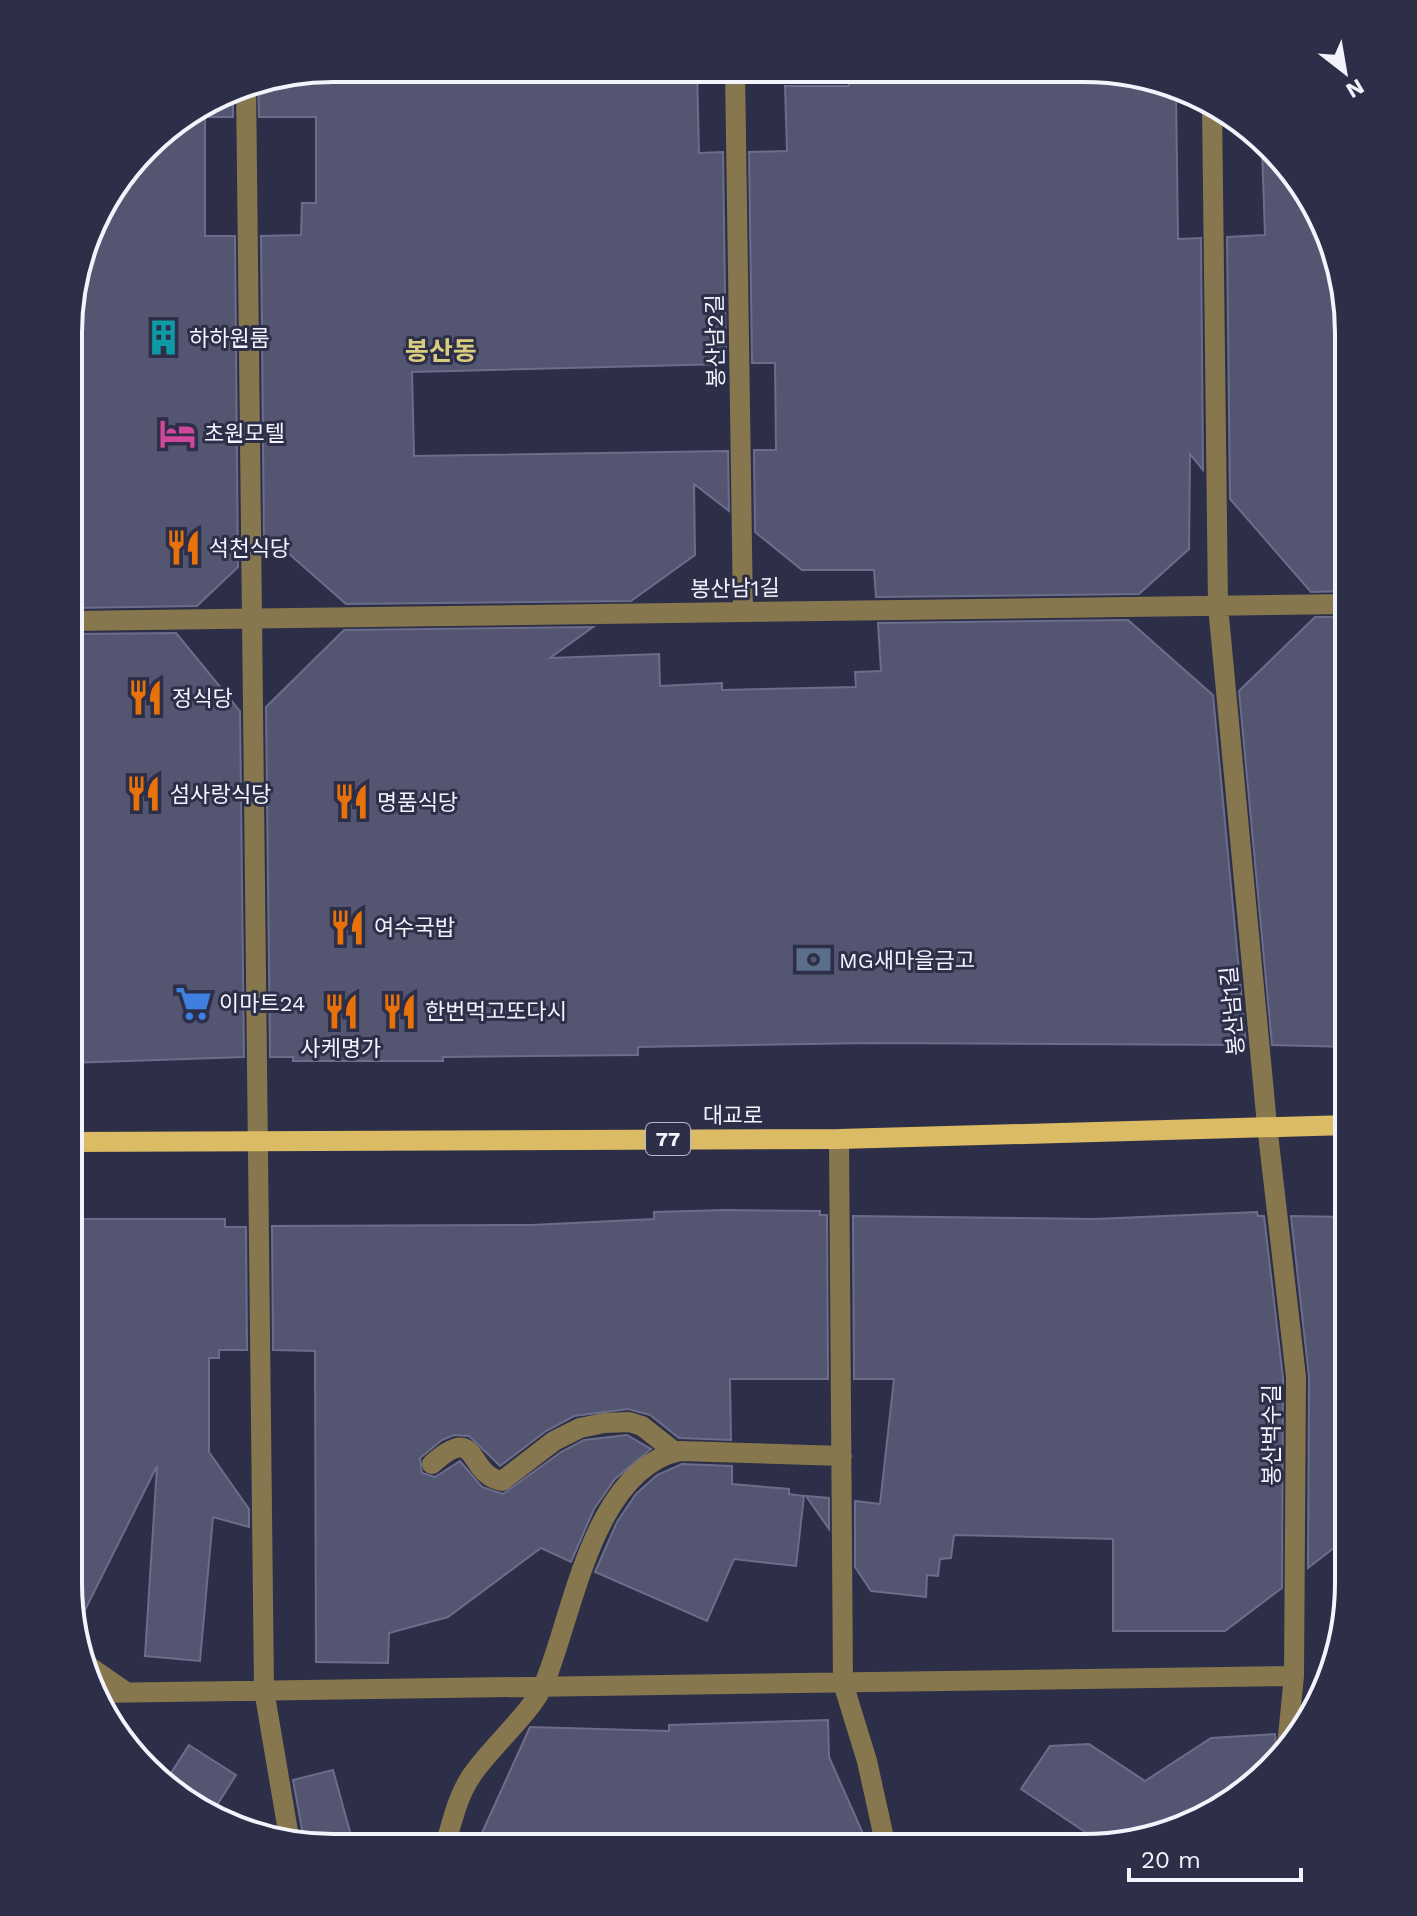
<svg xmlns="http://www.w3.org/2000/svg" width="1417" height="1916" font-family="'Work Sans','Noto Sans KR',sans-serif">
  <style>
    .building { fill: #545571; stroke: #6c6d8b; stroke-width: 2 }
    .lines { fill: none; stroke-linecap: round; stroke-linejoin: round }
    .minor { stroke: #86774e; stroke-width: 20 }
    .major { stroke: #dbbb63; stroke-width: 20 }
    .labels { text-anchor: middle; stroke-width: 6; stroke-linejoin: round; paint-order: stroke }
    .shield { fill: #2d2e47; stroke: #b7b8c6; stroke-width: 2 }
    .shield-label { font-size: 20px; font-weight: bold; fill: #f2f3fd }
    .poi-label { font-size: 22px; fill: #f2f3fd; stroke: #2d2e47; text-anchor: start }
    .street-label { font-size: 22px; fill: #f2f3fd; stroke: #2d2e47 }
    .quarter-label { font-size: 26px; font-weight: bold; fill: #d9cc7e; stroke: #2d2e47 }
    .rim { fill: none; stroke: #f2f3fd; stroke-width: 4 }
  </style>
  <rect width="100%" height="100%" fill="#2d2e47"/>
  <path class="building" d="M 333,68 L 697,69 L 699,153 L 723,152 L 726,364 L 412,372 L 414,456 L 728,451 L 729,511 L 694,484 L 695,555 L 631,601 L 346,604 L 270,537 L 264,543 L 261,236 L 301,235 L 302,203 L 316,203 L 316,117 L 259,117 L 258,80 Z
    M 849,70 L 1119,70 L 1176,92 L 1178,239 L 1201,238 L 1203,470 L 1190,454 L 1189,549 L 1139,594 L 876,597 L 874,570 L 802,570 L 755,532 L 754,450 L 776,450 L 775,363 L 752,363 L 749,152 L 787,151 L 785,86 L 849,86 Z
    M 233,90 L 233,117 L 205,117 L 205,236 L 235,236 L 238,567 L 197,606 L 72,608 L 70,298 L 103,201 L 158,133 Z
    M 1262,148 L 1322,215 L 1349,332 L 1349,591 L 1311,592 L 1230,499 L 1227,237 L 1265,235 Z
    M 1315,617 L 1349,617 L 1349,1047 L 1272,1045 L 1239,691 Z
    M 1128,620 L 1213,695 L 1246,1045 L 871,1043 L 638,1047 L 638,1055 L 443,1057 L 443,1061 L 293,1061 L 293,1057 L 270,1057 L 266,707 L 344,630 L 593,627 L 550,658 L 659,654 L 660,686 L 722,683 L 722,690 L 856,687 L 855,672 L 881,671 L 878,623 Z
    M 176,633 L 240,711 L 244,1057 L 69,1063 L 73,634 Z
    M 726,1210 L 820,1211 L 820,1215 L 827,1215 L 828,1379 L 730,1379 L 731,1440 L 679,1438 L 650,1415 L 628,1409 L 574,1416 L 546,1431 L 500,1466 L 469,1436 L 454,1435 L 442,1440 L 420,1458 L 422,1473 L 435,1477 L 460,1461 L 482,1487 L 503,1494 L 561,1452 L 584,1440 L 627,1435 L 651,1449 L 615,1479 L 594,1509 L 571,1562 L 541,1548 L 448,1617 L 389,1633 L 388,1663 L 316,1662 L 315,1351 L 273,1350 L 272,1226 L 531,1225 L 654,1219 L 654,1212 Z
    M 1257,1212 L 1258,1216 L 1264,1216 L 1283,1378 L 1282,1588 L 1225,1631 L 1113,1631 L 1113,1539 L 954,1535 L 951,1558 L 940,1559 L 938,1576 L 927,1575 L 926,1597 L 871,1591 L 855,1567 L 855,1501 L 880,1504 L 894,1379 L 854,1379 L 853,1216 L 1095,1219 Z
    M 1291,1216 L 1349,1217 L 1348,1537 L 1308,1568 L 1309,1377 Z
    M 69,1219 L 225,1219 L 225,1227 L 246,1227 L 247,1350 L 219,1350 L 219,1358 L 209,1358 L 209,1452 L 249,1509 L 249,1527 L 213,1517 L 200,1661 L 145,1656 L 157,1466 L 78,1624 L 68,1584 Z
    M 682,1464 L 732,1466 L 732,1484 L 789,1489 L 789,1494 L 804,1496 L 796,1566 L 734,1559 L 707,1621 L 595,1572 L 617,1522 L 636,1494 L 657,1475 Z
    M 806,1496 L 829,1498 L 829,1529 Z
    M 828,1720 L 829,1757 L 869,1847 L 476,1846 L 530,1727 L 669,1731 L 669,1725 Z
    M 1275,1734 L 1277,1754 L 1202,1820 L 1103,1844 L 1021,1789 L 1050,1746 L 1089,1744 L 1145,1781 L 1211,1738 Z
    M 189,1745 L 236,1775 L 212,1813 L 185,1803 L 166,1781 Z
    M 333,1770 L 354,1846 L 305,1846 L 293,1780 Z"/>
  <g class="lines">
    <path class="minor" d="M 735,69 L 743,612
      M 246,83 L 264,1690 L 290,1843
      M 1212,105 L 1218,606 L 1267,1125 L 1296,1377 L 1294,1676 L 1287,1746
      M 70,621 L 1349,604
      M 839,1139 L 843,1683 L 867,1761 L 886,1847
      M 432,1464 C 480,1421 466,1475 502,1481 L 554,1441 L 580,1428 L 604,1423 L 629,1422 L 642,1426 L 675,1452
      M 87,1665 L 126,1692
      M 94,1693 L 1294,1676
      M 441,1846 L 446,1842 C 453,1819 458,1795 472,1775 C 491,1747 532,1712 544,1684 C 573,1616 592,1470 680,1451 L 842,1456"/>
    <path class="major" d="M 69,1142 L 839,1139 L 1349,1125"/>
  </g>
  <defs>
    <symbol id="building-bare" viewBox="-9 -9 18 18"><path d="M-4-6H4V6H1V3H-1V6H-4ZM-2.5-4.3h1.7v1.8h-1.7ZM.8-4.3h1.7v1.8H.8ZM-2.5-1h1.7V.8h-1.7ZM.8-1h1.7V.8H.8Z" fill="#0f9aa8" stroke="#2d2e47" stroke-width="2.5" paint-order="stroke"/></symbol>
    <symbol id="hotel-bare" viewBox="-9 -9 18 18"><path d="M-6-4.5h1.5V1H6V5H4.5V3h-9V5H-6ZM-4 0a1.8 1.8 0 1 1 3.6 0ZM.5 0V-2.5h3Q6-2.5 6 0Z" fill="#d1479c" stroke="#2d2e47" stroke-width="2.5" paint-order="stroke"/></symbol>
    <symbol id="restaurant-bare" viewBox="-9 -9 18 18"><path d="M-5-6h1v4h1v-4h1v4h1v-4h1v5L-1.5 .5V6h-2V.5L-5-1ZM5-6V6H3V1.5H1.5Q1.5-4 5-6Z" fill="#e8710a" stroke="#2d2e47" stroke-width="2.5" paint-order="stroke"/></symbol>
    <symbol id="bank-bare" viewBox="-9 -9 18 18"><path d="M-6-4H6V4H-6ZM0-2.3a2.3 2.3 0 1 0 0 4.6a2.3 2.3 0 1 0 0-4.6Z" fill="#5c6f8a" stroke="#2d2e47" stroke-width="2.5" paint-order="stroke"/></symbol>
    <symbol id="supermarket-bare" viewBox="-9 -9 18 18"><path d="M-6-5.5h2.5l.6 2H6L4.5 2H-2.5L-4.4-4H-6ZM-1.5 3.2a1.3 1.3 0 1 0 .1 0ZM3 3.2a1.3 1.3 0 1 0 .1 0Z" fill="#3f7fe0" stroke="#2d2e47" stroke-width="2.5" paint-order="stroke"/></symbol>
  </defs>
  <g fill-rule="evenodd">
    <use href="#building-bare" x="138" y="312" width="51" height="51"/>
    <use href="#hotel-bare" x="152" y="408" width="51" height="51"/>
    <use href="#restaurant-bare" x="158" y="522" width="51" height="51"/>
    <use href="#restaurant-bare" x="120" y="672" width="51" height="51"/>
    <use href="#restaurant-bare" x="118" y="768" width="51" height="51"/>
    <use href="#restaurant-bare" x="326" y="776" width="51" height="51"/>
    <use href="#restaurant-bare" x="322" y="902" width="51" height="51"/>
    <use href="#bank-bare" x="788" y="934" width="51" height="51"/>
    <use href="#supermarket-bare" x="168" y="978" width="51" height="51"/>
    <use href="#restaurant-bare" x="374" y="986" width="51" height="51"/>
    <use href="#restaurant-bare" x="316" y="986" width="51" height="51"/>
  </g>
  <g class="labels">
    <rect class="shield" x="646" y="1123" width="44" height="32" rx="6"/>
    <g class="shield-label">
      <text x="668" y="1146">77</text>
    </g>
    <g class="poi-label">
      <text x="189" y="346">하하원룸</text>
      <text x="204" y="441">초원모텔</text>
      <text x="209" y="556">석천식당</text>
      <text x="172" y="706">정식당</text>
      <text x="170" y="802">섬사랑식당</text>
      <text x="377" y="810">명품식당</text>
      <text x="374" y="935">여수국밥</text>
      <text x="839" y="968">MG새마을금고</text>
      <text x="219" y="1011">이마트24</text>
      <text x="425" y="1019">한번먹고또다시</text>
      <text x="341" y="1056" text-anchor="middle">사케명가</text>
    </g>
    <g class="street-label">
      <text transform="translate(715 341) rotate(-91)" y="8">봉산남2길</text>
      <text transform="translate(735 588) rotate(-1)" y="8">봉산남1길</text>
      <text transform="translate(1232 1011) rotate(-95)" y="8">봉산남1길</text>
      <text x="733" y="1123">대교로</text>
      <text transform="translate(1271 1435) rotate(-90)" y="8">봉산벅수길</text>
    </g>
    <g class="quarter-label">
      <text x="441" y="360">봉산동</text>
    </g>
  </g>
  <path d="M0 0H1417V1916H0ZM333 82H1084A251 251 0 0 1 1335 333V1583A251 251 0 0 1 1084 1834H333A251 251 0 0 1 82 1583V333A251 251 0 0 1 333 82Z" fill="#2d2e47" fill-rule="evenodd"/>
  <path class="rim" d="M333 82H1084A251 251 0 0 1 1335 333V1583A251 251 0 0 1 1084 1834H333A251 251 0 0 1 82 1583V333A251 251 0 0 1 333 82Z"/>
  <g transform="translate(1345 72) rotate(149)" stroke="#2d2e47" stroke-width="6" paint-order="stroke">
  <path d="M0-6L14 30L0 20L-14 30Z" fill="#f2f3fd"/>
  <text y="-12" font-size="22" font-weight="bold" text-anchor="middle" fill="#f2f3fd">N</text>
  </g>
  <path d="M1129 1868v12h172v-12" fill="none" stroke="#f2f3fd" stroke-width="4"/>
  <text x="1141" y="1868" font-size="24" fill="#f2f3fd" stroke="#2d2e47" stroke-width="6" paint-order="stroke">20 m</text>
</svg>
